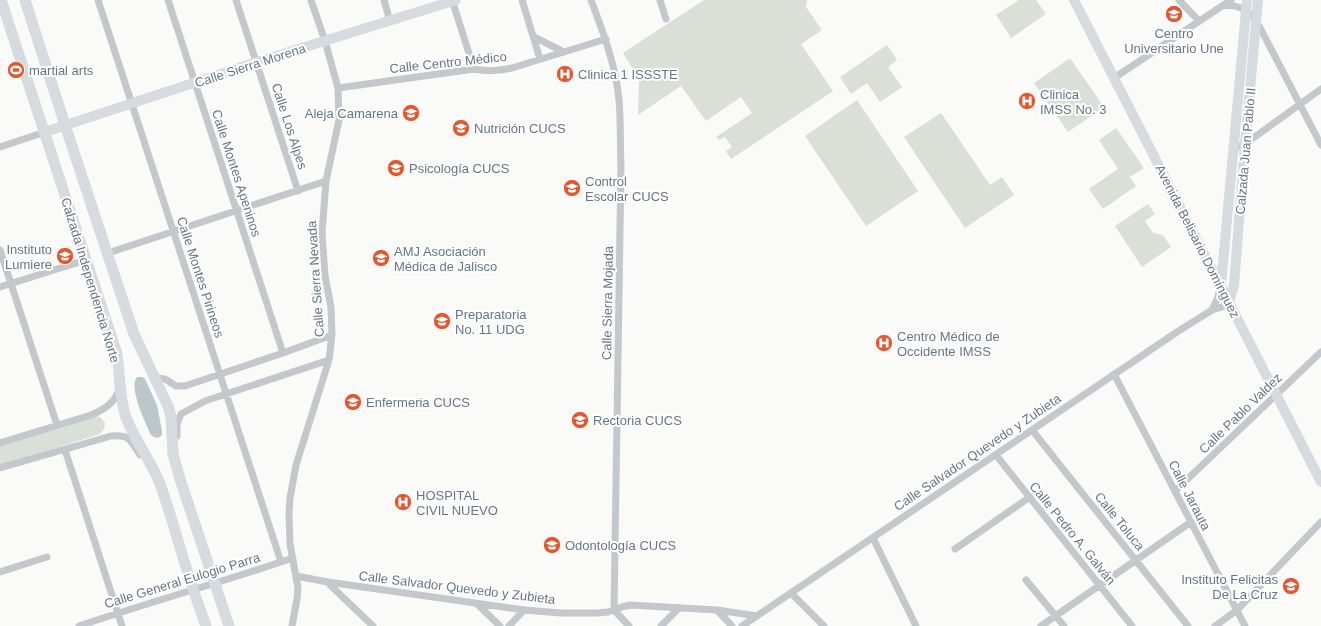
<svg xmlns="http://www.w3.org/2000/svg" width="1321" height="626" font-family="Helvetica,sans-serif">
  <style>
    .green { fill: #dadfd7 }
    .water { fill: #bbc7cb }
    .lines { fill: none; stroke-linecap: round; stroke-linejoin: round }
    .street { stroke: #c3c8cc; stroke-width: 7 }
    .secondary { stroke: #d6dbdf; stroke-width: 10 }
    .primary { stroke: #d6dbdf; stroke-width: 11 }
    .labels { text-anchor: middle; stroke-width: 4; stroke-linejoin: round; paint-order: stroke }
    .poi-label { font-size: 13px; fill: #657683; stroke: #fff; text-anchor: start }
    .street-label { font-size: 13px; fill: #657683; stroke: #fff }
  </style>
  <rect width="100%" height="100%" fill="#fafaf8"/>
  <path class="green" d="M 704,0 L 807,0 L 806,7 L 822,30 L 801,44 L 833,91 L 731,159 L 726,151 L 732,147 L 725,137 L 719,140 L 716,137 L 752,113 L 741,97 L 706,121 L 681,86 L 638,115 L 639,79 L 623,53 Z
    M 1019,0 L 1036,0 L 1046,14 L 1010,39 L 1010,36 L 996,15 Z
    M 887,45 L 897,60 L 888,67 L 902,87 L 880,102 L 867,83 L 851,94 L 840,77 Z
    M 1070,58 L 1104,107 L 1068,132 L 1034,83 Z
    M 857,100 L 918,191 L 866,226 L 805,136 Z
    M 941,113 L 990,185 L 1002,177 L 1014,195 L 965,228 L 904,137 Z
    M 1116,128 L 1144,168 L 1130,177 L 1136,186 L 1103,209 L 1089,189 L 1118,169 L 1099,140 Z
    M 1148,204 L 1155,214 L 1145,221 L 1153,233 L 1163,235 L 1171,247 L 1142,267 L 1115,226 Z
    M 94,416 L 100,417 L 105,423 L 104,429 L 100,434 L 0,466 L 0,446 Z"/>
  <path class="water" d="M 137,377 L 142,377 L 145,379 L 157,405 L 162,431 L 162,435 L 158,438 L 154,437 L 151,435 C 146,424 128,387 137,377 Z"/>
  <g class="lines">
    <path class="street" d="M 98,0 L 281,562
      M 168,0 L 283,353
      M 236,0 L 298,191
      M 384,0 L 390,21
      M 452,0 L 474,69
      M 522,0 L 540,59
      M 591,0 C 603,32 616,66 619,100 C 621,122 620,145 621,167 L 614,610 L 629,626
      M 660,0 L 666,19
      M 1179,0 L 1199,21
      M 1222,6 C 1237,4 1247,9 1256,20 L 1321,145
      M 534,37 L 564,52
      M 1114,78 L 1231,0
      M 338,88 L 474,69 C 488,72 499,71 512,68 L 606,39
      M 0,147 L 45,132
      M 1233,149 L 1245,144 L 1321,89
      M 0,250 L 57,425
      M 108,253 L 326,181
      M 0,287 L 86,260
      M 1212,310 L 1218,297 L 1220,286
      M 1114,374 L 1245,626
      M 156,378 L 165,379 L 176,386 L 185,386 L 283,353 L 332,335
      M 1032,430 L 1188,626
      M 177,436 L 177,424 L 181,414 L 205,401 L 329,360
      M 0,443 L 91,415 C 103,410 116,403 119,388
      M 65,450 L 122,626
      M 996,455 L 1132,626
      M 0,468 L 111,436 C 130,434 130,440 140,455
      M 1175,491 L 1321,352
      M 873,538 L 916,626
      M 955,549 L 1030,497
      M 0,572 L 47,557
      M 296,576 L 328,582 L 524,610 L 561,613 L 598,613 L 608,612 L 622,607 L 630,605 L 717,610 L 757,616
      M 1026,580 L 1064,626
      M 328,583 L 373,626
      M 791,593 L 824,626
      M 477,604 L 500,626
      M 717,610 L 732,626
      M 79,626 C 150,602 222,582 293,558
      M 292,626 L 297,599 L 298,588 L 290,544 L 289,513 L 290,498 L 296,465 L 329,360 L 332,335 L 331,307 L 325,276 L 322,233 L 326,181 L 339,120 L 338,88 L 325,41 L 311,0
      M 509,626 L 524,610
      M 661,626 L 679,608
      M 742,626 L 1177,332 L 1212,310 L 1222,307 L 1229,302
      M 1041,626 L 1191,522
      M 1215,626 L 1237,610 L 1321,522"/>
    <path class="secondary" d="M 1074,0 L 1321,482
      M 45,132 L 257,62 L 456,0
      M 1221,285 L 1247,0
      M 1229,302 L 1234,285 L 1245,144 L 1258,0"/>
    <path class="primary" d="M 1,0 L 117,354 C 120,374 119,395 125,414 C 133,439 151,460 160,484 C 166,500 171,517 176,534 C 185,565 195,596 206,626
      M 25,0 L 65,125 L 134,334 L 168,406 L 171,416 L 173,454 L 180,479 L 229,626"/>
  </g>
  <defs>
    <symbol id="university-disc" viewBox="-11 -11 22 22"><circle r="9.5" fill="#e4572e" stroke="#fff"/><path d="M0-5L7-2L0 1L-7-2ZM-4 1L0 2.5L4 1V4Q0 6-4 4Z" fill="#fff"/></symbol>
    <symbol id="stadium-disc" viewBox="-11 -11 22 22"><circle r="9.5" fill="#e4572e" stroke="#fff"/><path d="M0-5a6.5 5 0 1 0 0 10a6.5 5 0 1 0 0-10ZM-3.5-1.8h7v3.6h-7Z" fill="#fff"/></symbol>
    <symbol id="hospital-disc" viewBox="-11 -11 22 22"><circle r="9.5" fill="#e4572e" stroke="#fff"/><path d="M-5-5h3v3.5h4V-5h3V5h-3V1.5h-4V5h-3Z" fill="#fff"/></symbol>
    <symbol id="school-disc" viewBox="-11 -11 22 22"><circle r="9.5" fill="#e4572e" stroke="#fff"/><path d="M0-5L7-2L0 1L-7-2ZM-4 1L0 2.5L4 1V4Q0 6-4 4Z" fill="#fff"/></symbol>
  </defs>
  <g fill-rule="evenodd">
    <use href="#university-disc" x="1164" y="4" width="20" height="20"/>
    <use href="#stadium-disc" x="6" y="60" width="20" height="20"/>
    <use href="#hospital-disc" x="555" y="64" width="20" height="20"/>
    <use href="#hospital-disc" x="1017" y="91" width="20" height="20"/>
    <use href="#school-disc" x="401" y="103" width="20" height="20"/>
    <use href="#university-disc" x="451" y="118" width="20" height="20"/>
    <use href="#university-disc" x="386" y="158" width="20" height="20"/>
    <use href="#university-disc" x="562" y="178" width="20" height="20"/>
    <use href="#school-disc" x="55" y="246" width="20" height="20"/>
    <use href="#university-disc" x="371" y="248" width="20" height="20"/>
    <use href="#university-disc" x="432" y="311" width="20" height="20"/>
    <use href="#hospital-disc" x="874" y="333" width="20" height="20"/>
    <use href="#university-disc" x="343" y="392" width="20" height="20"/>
    <use href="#university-disc" x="570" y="410" width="20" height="20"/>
    <use href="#hospital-disc" x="393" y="492" width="20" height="20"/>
    <use href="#university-disc" x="542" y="535" width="20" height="20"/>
    <use href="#university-disc" x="1281" y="576" width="20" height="20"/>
  </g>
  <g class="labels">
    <g class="poi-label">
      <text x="1174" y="38" text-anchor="middle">Centro<tspan x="1174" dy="15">Universitario Une</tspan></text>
      <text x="29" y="75">martial arts</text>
      <text x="578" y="79">Clinica 1 ISSSTE</text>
      <text x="1040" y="99">Clinica<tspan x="1040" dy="15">IMSS No. 3</tspan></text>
      <text x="398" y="118" text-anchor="end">Aleja Camarena</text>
      <text x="474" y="133">Nutrición CUCS</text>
      <text x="409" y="173">Psicología CUCS</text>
      <text x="585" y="186">Control<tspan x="585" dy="15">Escolar CUCS</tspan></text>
      <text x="52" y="254" text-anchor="end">Instituto<tspan x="52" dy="15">Lumiere</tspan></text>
      <text x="394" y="256">AMJ Asociación<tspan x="394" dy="15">Médica de Jalisco</tspan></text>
      <text x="455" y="319">Preparatoria<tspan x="455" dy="15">No. 11 UDG</tspan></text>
      <text x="897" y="341">Centro Médico de<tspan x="897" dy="15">Occidente IMSS</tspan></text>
      <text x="366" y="407">Enfermeria CUCS</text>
      <text x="593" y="425">Rectoria CUCS</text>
      <text x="416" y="500">HOSPITAL<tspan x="416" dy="15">CIVIL NUEVO</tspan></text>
      <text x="565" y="550">Odontología CUCS</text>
      <text x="1278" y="584" text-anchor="end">Instituto Felicitas<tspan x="1278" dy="15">De La Cruz</tspan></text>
    </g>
    <g class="street-label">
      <text transform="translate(448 62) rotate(-6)" y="5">Calle Centro Médico</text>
      <text transform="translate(250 65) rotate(-18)" y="5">Calle Sierra Morena</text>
      <text transform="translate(290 126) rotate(72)" y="5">Calle Los Alpes</text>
      <text transform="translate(1245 151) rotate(-85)" y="5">Calzada Juan Pablo II</text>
      <text transform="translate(237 173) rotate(72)" y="5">Calle Montes Apeninos</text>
      <text transform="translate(1198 241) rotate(63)" y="5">Avenida Belisario Domínguez</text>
      <text transform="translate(201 277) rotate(72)" y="5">Calle Montes Pirineos</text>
      <text transform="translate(315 279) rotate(-94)" y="5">Calle Sierra Nevada</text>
      <text transform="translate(91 280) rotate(73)" y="5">Calzada Independencia Norte</text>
      <text transform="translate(607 303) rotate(-89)" y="5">Calle Sierra Mojada</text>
      <text transform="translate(1240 413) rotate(-44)" y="5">Calle Pablo Valdez</text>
      <text transform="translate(977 452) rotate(-34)" y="5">Calle Salvador Quevedo y Zubieta</text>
      <text transform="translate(1190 495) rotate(63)" y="5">Calle Jarauta</text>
      <text transform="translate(1120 521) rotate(51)" y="5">Calle Toluca</text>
      <text transform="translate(1073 533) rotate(51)" y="5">Calle Pedro A. Galván</text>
      <text transform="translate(182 580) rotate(-17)" y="5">Calle General Eulogio Parra</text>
      <text transform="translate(457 587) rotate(7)" y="5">Calle Salvador Quevedo y Zubieta</text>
    </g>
  </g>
</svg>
